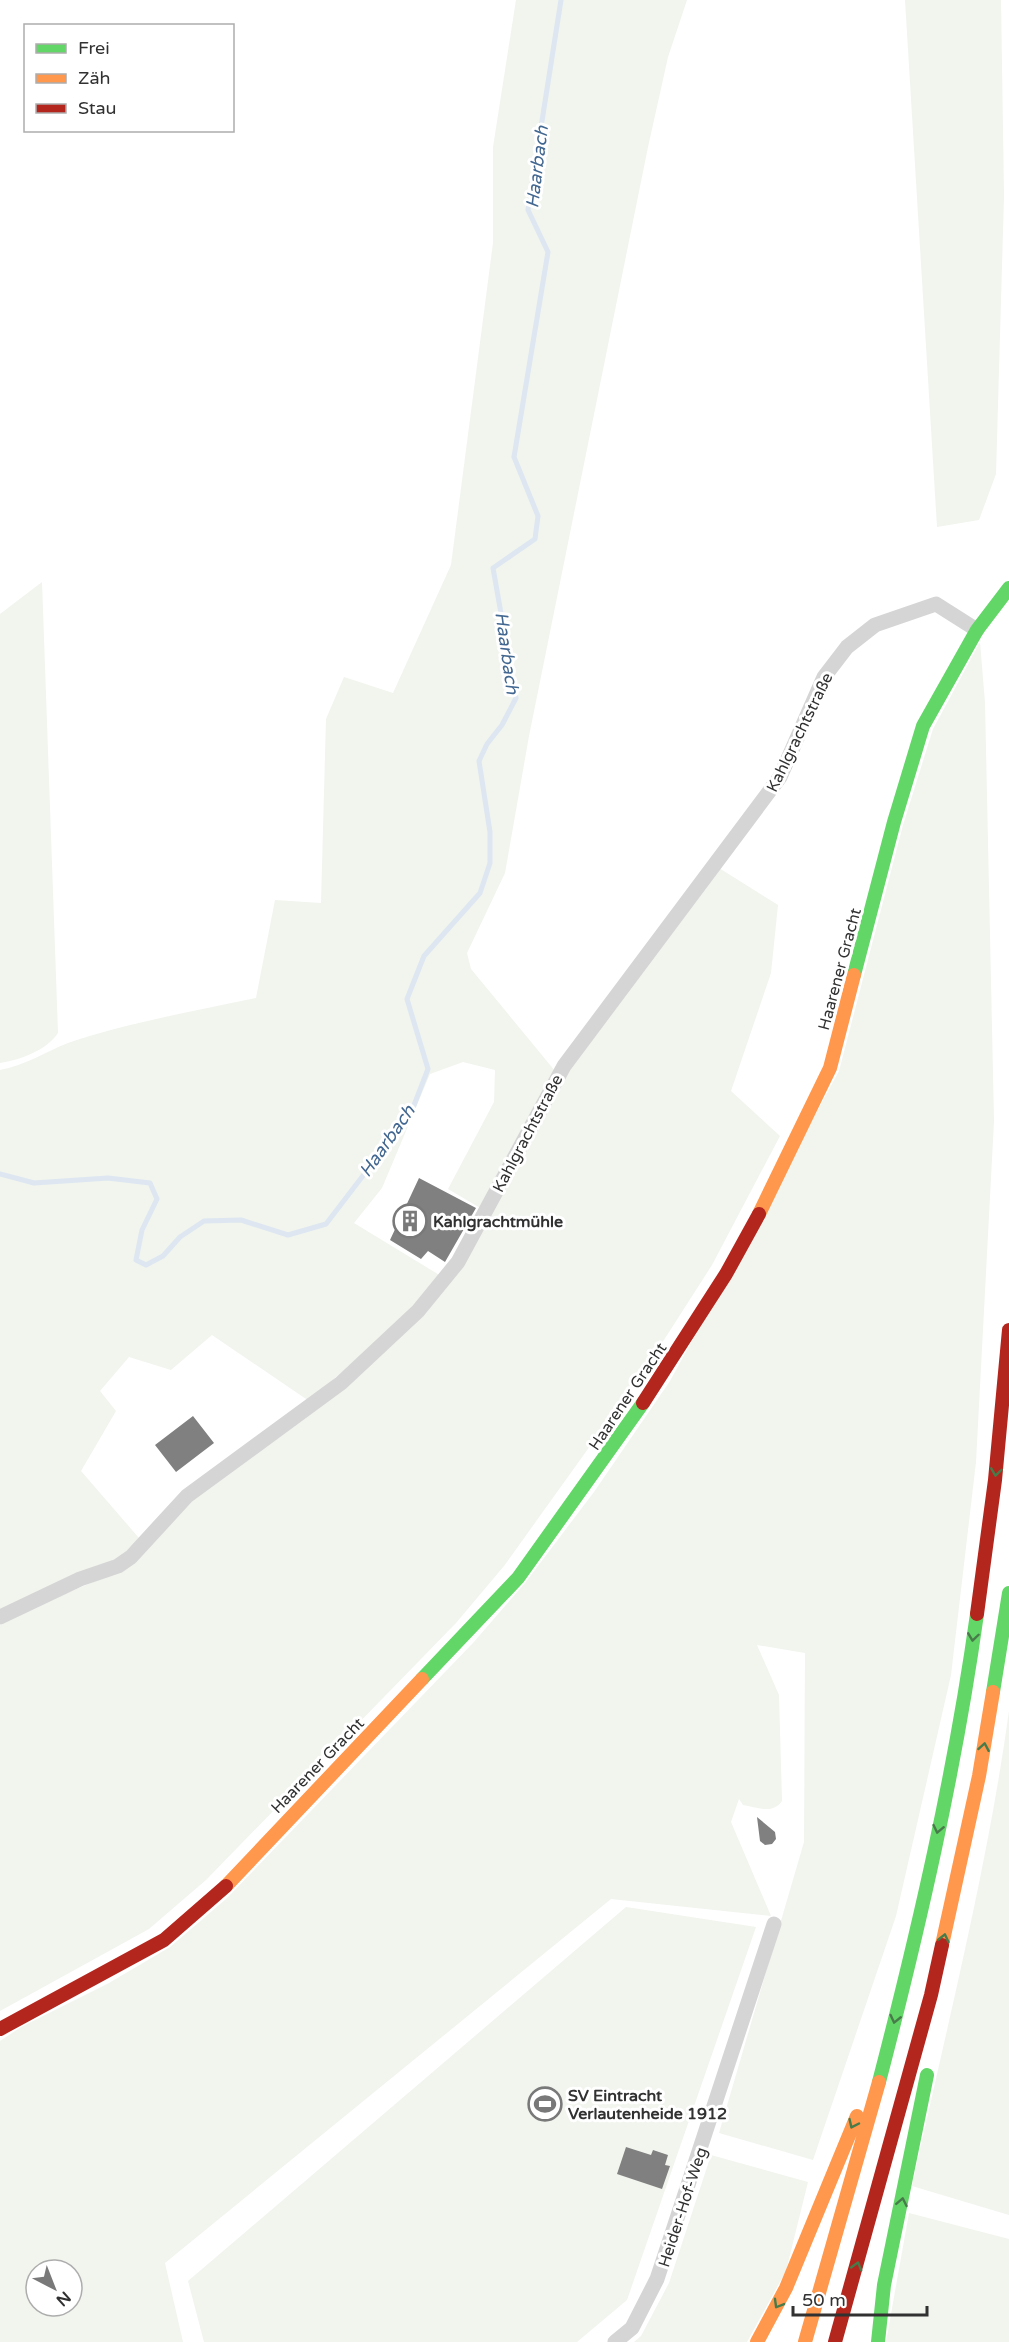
<svg xmlns="http://www.w3.org/2000/svg" width="1009" height="2342" font-family="'Varela Round',sans-serif">
  <style>
    .green { fill: #f1f5ee; fill-rule: evenodd }
    .lines { fill: none; stroke-linecap: round; stroke-linejoin: round }
    .stream { stroke: #dde6f1; stroke-width: 5 }
    .building { fill: #808080 }
    .street { stroke: #d5d5d5; stroke-width: 15 }
    .fast { stroke: #63d668; stroke-width: 14 }
    .slow { stroke: #ff974d; stroke-width: 14 }
    .jam { stroke: #b3261e; stroke-width: 14 }
    .oneway { stroke: #487b4a }
    .labels { text-anchor: middle; stroke-width: 6; stroke-linejoin: round; paint-order: stroke }
    .street-label { font-size: 16px; fill: #313131; stroke: #fff }
    .poi-label { font-size: 16px; font-weight: bold; fill: #313131; stroke: #fff; text-anchor: start }
    .water-label { font-size: 18px; font-style: italic; fill: #426790; stroke: #fff }
  </style>
  <rect width="100%" height="100%" fill="#fff"/>
  <path class="green" d="M 516,0 L 687,0 L 668,57 L 648,147 L 529,736 L 505,873 L 467,953 L 471,969 L 555,1071 L 482,1209 L 448,1189 L 494,1102 L 495,1070 L 463,1062 L 430,1074 L 382,1188 L 354,1223 L 441,1276 L 414,1308 L 309,1401 L 212,1335 L 171,1370 L 129,1357 L 100,1391 L 116,1411 L 81,1471 L 139,1538 L 127,1554 L 0,1611 L 0,1070 C 24,1066 45,1052 68,1043 C 126,1023 195,1011 256,998 L 275,900 L 321,903 L 326,719 L 344,677 L 393,693 L 451,565 L 493,243 L 493,147 Z
    M 905,0 L 1001,0 L 1004,196 L 996,474 L 979,520 L 937,527 Z
    M 42,582 L 58,1033 C 47,1050 20,1060 0,1063 L 0,614 Z
    M 980,642 L 985,703 L 994,1121 L 976,1462 L 951,1675 L 896,1916 L 813,2160 L 719,2133 L 804,1842 L 805,1653 L 757,1645 L 779,1695 L 782,1801 C 772,1815 757,1807 743,1805 L 739,1799 L 731,1822 L 771,1916 L 611,1899 L 165,2263 L 183,2342 L 0,2342 L 0,2041 L 21,2027 L 109,1983 L 170,1947 L 226,1899 L 473,1643 L 525,1583 L 594,1492 L 670,1381 L 839,1071 L 903,825 L 933,729 ZM 36,2270 L 72,2270 L 72,2306 L 36,2306 Z
    M 719,868 L 778,905 L 771,973 L 731,1091 L 780,1136 L 712,1265 L 646,1368 L 504,1566 L 456,1623 L 206,1880 L 149,1929 L 0,2011 L 0,1625 L 11,1616 L 120,1571 L 190,1501 L 422,1314 L 568,1071 Z
    M 1009,1711 L 1009,2215 L 912,2186 C 946,2029 987,1871 1009,1711 Z
    M 626,1907 L 756,1927 L 627,2300 L 577,2342 L 204,2342 L 188,2281 Z
    M 711,2155 L 808,2182 L 786,2271 L 747,2342 L 634,2342 L 641,2336 L 669,2283 Z
    M 909,2213 L 1009,2239 L 1009,2342 L 886,2342 Z"/>
  <g class="lines">
    <path class="stream" d="M 0,1174 L 34,1183 L 108,1178 L 150,1183 L 157,1199 L 142,1230 L 136,1260 L 146,1265 L 163,1256 L 180,1237 L 204,1221 L 241,1220 L 288,1235 L 326,1224 L 411,1113 L 428,1069 L 407,999 L 424,956 L 480,893 L 490,863 L 490,832 L 479,761 L 487,744 L 502,725 L 516,698 L 493,568 L 535,539 L 538,516 L 514,457 L 548,252 L 528,210 L 561,0"/>
  </g>
  <path class="building" d="M 419,1178 L 476,1208 L 445,1262 L 428,1251 L 421,1259 L 390,1240 Z
    M 193,1416 L 214,1443 L 176,1472 L 155,1445 Z
    M 757,1817 L 775,1832 L 776,1839 L 772,1844 L 765,1845 L 760,1841 Z
    M 626,2147 L 651,2155 L 653,2150 L 668,2155 L 665,2165 L 670,2166 L 662,2189 L 617,2174 Z"/>
  <g class="lines">
    <path class="street" d="M 0,1617 L 80,1579 L 118,1566 L 131,1557 L 187,1496 L 341,1383 L 418,1311 L 458,1262 L 564,1066 L 780,777 L 824,677 L 847,647 L 875,625 L 936,604 L 977,630
      M 615,2342 L 632,2328 L 657,2279 L 774,1924"/>
    <path class="fast" d="M 854,975 L 894,822 L 923,726 L 977,630 L 1009,588
      M 422,1679 L 518,1578 L 643,1403
      M 993,1692 L 1009,1593
      M 879,2082 C 919,1928 955,1772 977,1614
      M 878,2342 L 884,2285 L 927,2075"/>
    <path class="slow" d="M 759,1214 L 830,1068 L 854,975
      M 226,1886 L 422,1679
      M 942,1945 L 979,1776 L 993,1692
      M 757,2342 L 786,2288 L 857,2116
      M 805,2342 L 879,2082"/>
    <path class="jam" d="M 643,1403 L 726,1274 L 759,1214
      M 977,1614 L 995,1480 L 1009,1330
      M 0,2029 L 164,1940 L 226,1886
      M 835,2342 L 931,1995 L 942,1945"/>
  </g>
  <defs><path id="oneway-chevron" d="M-2-3.5L2.5 0L-2 3.5" fill="none" stroke-width="1.6" stroke-linecap="round" stroke-linejoin="round" transform="scale(1.5)"/></defs>
  <g class="oneway">
    <use href="#oneway-chevron" transform="translate(996 1472) rotate(98)"/>
    <use href="#oneway-chevron" transform="translate(973 1637) rotate(98)"/>
    <use href="#oneway-chevron" transform="translate(984 1747) rotate(-80)"/>
    <use href="#oneway-chevron" transform="translate(938 1829) rotate(102)"/>
    <use href="#oneway-chevron" transform="translate(944 1938) rotate(-77)"/>
    <use href="#oneway-chevron" transform="translate(895 2019) rotate(103)"/>
    <use href="#oneway-chevron" transform="translate(853 2124) rotate(115)"/>
    <use href="#oneway-chevron" transform="translate(902 2202) rotate(-79)"/>
    <use href="#oneway-chevron" transform="translate(857 2266) rotate(-74)"/>
    <use href="#oneway-chevron" transform="translate(778 2304) rotate(120)"/>
  </g>
  <defs>
    <symbol id="building-ring" viewBox="-11 -11 22 22"><circle r="9.5" fill="#fff" stroke="#797979" stroke-width="1.5"/><path d="M-4-6H4V6H1V3H-1V6H-4ZM-2.5-4.3h1.7v1.8h-1.7ZM.8-4.3h1.7v1.8H.8ZM-2.5-1h1.7V.8h-1.7ZM.8-1h1.7V.8H.8Z" fill="#797979"/></symbol>
    <symbol id="stadium-ring" viewBox="-11 -11 22 22"><circle r="9.5" fill="#fff" stroke="#797979" stroke-width="1.5"/><path d="M0-5a6.5 5 0 1 0 0 10a6.5 5 0 1 0 0-10ZM-3.5-1.8h7v3.6h-7Z" fill="#797979"/></symbol>
  </defs>
  <g fill-rule="evenodd">
    <use href="#building-ring" x="391" y="1202" width="38" height="38"/>
    <use href="#stadium-ring" x="526" y="2085" width="38" height="38"/>
  </g>
  <g class="labels">
    <g class="street-label">
      <text transform="translate(799 732) rotate(-64)" y="6">Kahlgrachtstraße</text>
      <text transform="translate(839 969) rotate(-75)" y="6">Haarener Gracht</text>
      <text transform="translate(527 1133) rotate(-62)" y="6">Kahlgrachtstraße</text>
      <text transform="translate(627 1396) rotate(-56)" y="6">Haarener Gracht</text>
      <text transform="translate(317 1765) rotate(-46)" y="6">Haarener Gracht</text>
      <text transform="translate(682 2207) rotate(-72)" y="6">Heider-Hof-Weg</text>
    </g>
    <g class="poi-label">
      <text x="433" y="1227">Kahlgrachtmühle</text>
      <text x="568" y="2101">SV Eintracht<tspan x="568" dy="18">Verlautenheide 1912</tspan></text>
    </g>
    <g class="water-label">
      <text transform="translate(537 167) rotate(-83)" y="6">Haarbach</text>
      <text transform="translate(507 653) rotate(82)" y="6">Haarbach</text>
      <text transform="translate(387 1141) rotate(-55)" y="6">Haarbach</text>
    </g>
  </g>
  <rect x="24" y="24" width="210" height="108" fill="#ffffff" stroke="#adadad" stroke-width="1.5"/>
  <rect x="36" y="44" width="30" height="9" fill="#63d668" stroke="#adadad" stroke-width="1.5"/>
  <text x="78" y="54" font-size="18" fill="#313131">Frei</text>
  <rect x="36" y="74" width="30" height="9" fill="#ff974d" stroke="#adadad" stroke-width="1.5"/>
  <text x="78" y="84" font-size="18" fill="#313131">Zäh</text>
  <rect x="36" y="104" width="30" height="9" fill="#b3261e" stroke="#adadad" stroke-width="1.5"/>
  <text x="78" y="114" font-size="18" fill="#313131">Stau</text>
  <g transform="translate(54 2288) rotate(138)"><circle r="28" fill="#ffffff" stroke="#adadad" stroke-width="1.5"/>
  <path d="M0-4.5L10 22L0 15L-10 22Z" fill="#797979"/>
  <text y="-9" font-size="16" font-weight="bold" text-anchor="middle" fill="#313131">N</text>
  </g>
  <path d="M793 2306v9h134v-9" fill="none" stroke="#313131" stroke-width="3"/>
  <text x="802" y="2306" font-size="18" fill="#313131" stroke="#ffffff" stroke-width="4.5" paint-order="stroke">50 m</text>
</svg>
